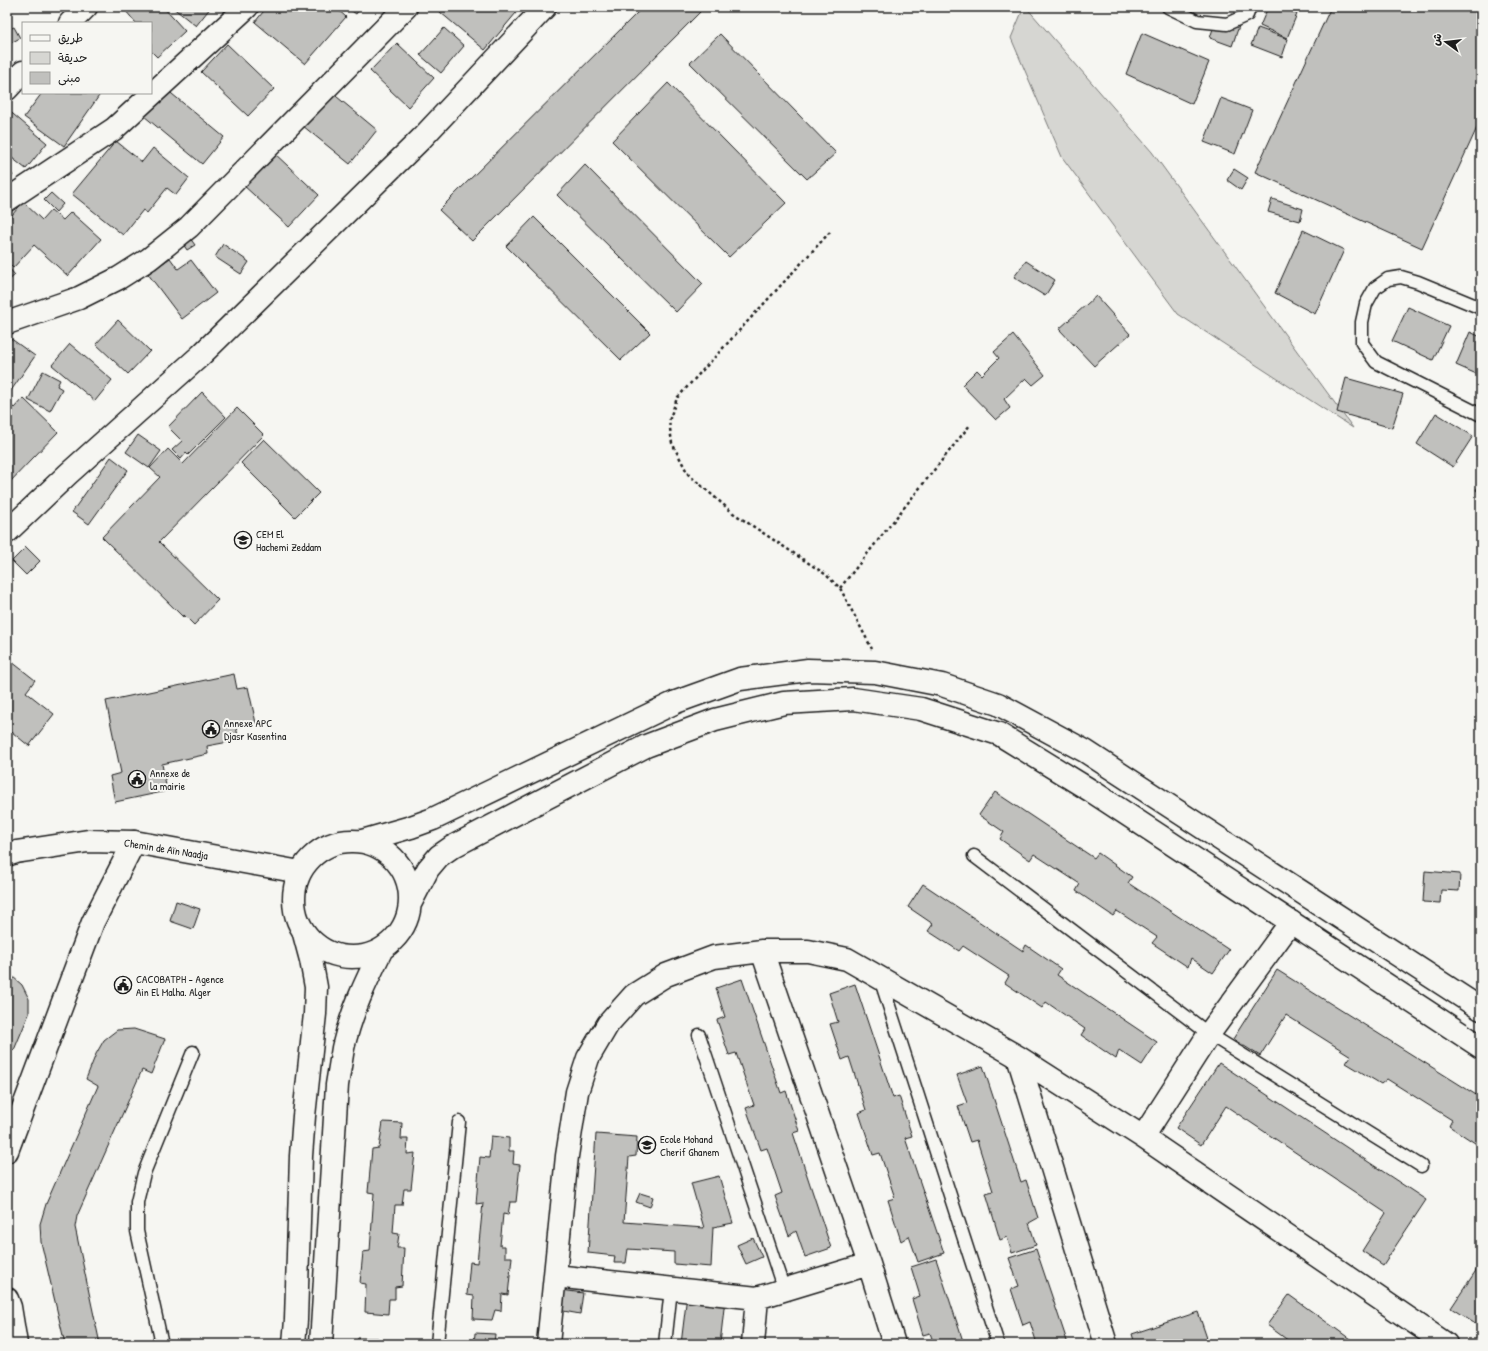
<svg xmlns="http://www.w3.org/2000/svg" width="1488" height="1351" font-family="'Patrick Hand','Playpen Sans Arabic',sans-serif">
  <style>
    .green { fill: #d6d6d2; stroke: #797977 }
    .building { fill: #c0c0bd; stroke: #1c1c1c }
    .lines { fill: none; stroke-linecap: round; stroke-linejoin: round }
    .service-casing { stroke: #1c1c1c; stroke-width: 15 }
    .minor-casing { stroke: #1c1c1c; stroke-width: 25 }
    .secondary-casing { stroke: #1c1c1c; stroke-width: 25 }
    .path { stroke: #1c1c1c; stroke-width: 2.5; stroke-dasharray: 3 3; stroke-linecap: butt }
    .service { stroke: #f6f6f2; stroke-width: 12 }
    .minor { stroke: #f6f6f2; stroke-width: 22 }
    .secondary { stroke: #f6f6f2; stroke-width: 22 }
    .labels { text-anchor: middle; stroke-width: 4; stroke-linejoin: round; paint-order: stroke }
    .poi-label { font-size: 11px; fill: #1c1c1c; stroke: #f6f6f2; text-anchor: start }
    .street-label { font-size: 11px; fill: #1c1c1c; stroke: #f6f6f2 }
  </style>
  <rect width="100%" height="100%" fill="#f6f6f2"/>
  <filter id="ink" filterUnits="userSpaceOnUse"><feTurbulence type="fractalNoise" baseFrequency=".025" numOctaves="2"/><feDisplacementMap in="SourceGraphic" scale="8" xChannelSelector="R" yChannelSelector="G"/><feConvolveMatrix kernelMatrix="1 2 1 2 8 2 1 2 1" color-interpolation-filters="sRGB"/></filter>
  <g filter="url(#ink)">
    <path class="green" d="M 1024,7 L 1026,7 L 1152,152 L 1353,428 L 1178,314 L 1062,157 L 1011,38 Z"/>
    <path class="building" d="M 128,7 L 163,7 L 185,31 L 157,57 L 151,51 L 151,23 L 136,23 L 125,10 Z
      M 172,7 L 211,7 L 196,26 Z
      M 267,7 L 335,7 L 346,17 L 305,64 L 255,22 Z
      M 346,7 L 361,7 L 356,14 Z
      M 434,7 L 521,7 L 485,50 Z
      M 643,7 L 694,7 L 700,12 L 472,241 L 439,210 Z
      M 1268,7 L 1280,7 L 1297,14 L 1287,38 L 1260,26 Z
      M 1331,7 L 1481,7 L 1481,119 L 1422,248 L 1255,172 Z
      M 1216,19 L 1239,26 L 1232,46 L 1210,38 Z
      M 14,27 L 20,38 L 7,45 L 7,30 Z
      M 444,28 L 464,46 L 441,73 L 420,55 Z
      M 1258,28 L 1288,39 L 1282,57 L 1251,45 Z
      M 1142,33 L 1209,62 L 1192,104 L 1126,74 Z
      M 720,34 L 836,153 L 807,179 L 690,63 Z
      M 397,43 L 434,78 L 408,107 L 370,71 Z
      M 227,44 L 274,89 L 248,116 L 201,72 Z
      M 668,83 L 786,203 L 729,257 L 612,141 Z
      M 166,89 L 224,137 L 202,164 L 144,116 Z
      M 331,92 L 377,130 L 350,164 L 303,126 Z
      M 42,93 L 101,93 L 64,146 L 24,117 Z
      M 1221,98 L 1252,110 L 1235,154 L 1204,142 Z
      M 7,109 L 47,143 L 26,169 L 7,154 Z
      M 116,141 L 142,162 L 153,148 L 189,178 L 176,195 L 167,188 L 147,213 L 143,210 L 123,235 L 72,194 Z
      M 273,152 L 319,195 L 289,227 L 243,185 Z
      M 585,165 L 703,284 L 676,312 L 557,195 Z
      M 1234,169 L 1248,178 L 1241,190 L 1227,180 Z
      M 7,171 L 13,175 L 7,182 Z
      M 51,193 L 63,204 L 56,212 L 44,200 Z
      M 1272,199 L 1303,209 L 1300,221 L 1268,212 Z
      M 23,202 L 42,220 L 51,210 L 63,220 L 71,212 L 101,239 L 68,276 L 34,245 L 13,268 L 7,262 L 7,221 Z
      M 534,217 L 650,333 L 621,360 L 506,246 Z
      M 184,230 L 195,245 L 187,250 L 177,235 Z
      M 1303,230 L 1344,250 L 1315,314 L 1275,293 Z
      M 223,244 L 249,262 L 241,274 L 215,257 Z
      M 170,258 L 178,269 L 191,260 L 216,293 L 182,319 L 148,274 Z
      M 1026,261 L 1055,280 L 1045,296 L 1014,277 Z
      M 7,266 L 15,275 L 7,282 Z
      M 1096,296 L 1130,334 L 1094,366 L 1059,329 Z
      M 1408,307 L 1449,326 L 1433,360 L 1392,341 Z
      M 118,320 L 150,351 L 128,374 L 96,344 Z
      M 1470,332 L 1481,337 L 1481,376 L 1456,365 Z
      M 1013,335 L 1045,375 L 1033,385 L 1026,378 L 1004,399 L 1010,408 L 996,420 L 962,385 L 977,370 L 982,375 L 999,358 L 994,352 Z
      M 10,338 L 35,356 L 8,395 L 7,342 Z
      M 70,344 L 112,380 L 95,401 L 52,365 Z
      M 43,371 L 60,380 L 57,386 L 62,389 L 50,411 L 28,400 Z
      M 1346,378 L 1403,394 L 1392,428 L 1337,412 Z
      M 202,392 L 226,417 L 188,455 L 186,453 L 181,459 L 172,450 L 182,441 L 168,427 Z
      M 23,398 L 58,432 L 7,485 L 7,401 L 14,408 Z
      M 237,408 L 264,435 L 159,542 L 218,600 L 194,625 L 184,615 L 183,617 L 102,537 L 160,477 L 150,468 L 168,449 L 183,464 Z
      M 1436,413 L 1473,436 L 1453,467 L 1417,444 Z
      M 138,435 L 161,451 L 149,468 L 126,452 Z
      M 264,439 L 319,493 L 295,517 L 241,463 Z
      M 111,457 L 128,470 L 89,524 L 72,512 Z
      M 1481,482 L 1481,493 L 1476,490 Z
      M 26,547 L 40,561 L 26,575 L 12,561 Z
      M 7,658 L 35,680 L 26,692 L 54,714 L 29,746 L 7,728 Z
      M 234,674 L 237,689 L 248,687 L 256,723 L 236,727 L 239,740 L 207,746 L 208,754 L 162,764 L 167,791 L 115,802 L 110,776 L 121,773 L 106,701 Z
      M 995,792 L 1094,858 L 1098,853 L 1132,877 L 1128,883 L 1229,950 L 1213,973 L 1191,958 L 1188,967 L 1152,943 L 1157,937 L 1117,911 L 1113,916 L 1076,891 L 1080,884 L 1034,854 L 1030,860 L 1000,839 L 1004,832 L 979,815 Z
      M 1425,871 L 1460,874 L 1459,891 L 1441,890 L 1440,903 L 1423,902 Z
      M 923,884 L 1023,951 L 1026,945 L 1061,969 L 1057,975 L 1157,1042 L 1142,1065 L 1119,1050 L 1116,1059 L 1081,1035 L 1085,1029 L 1046,1002 L 1042,1008 L 1005,983 L 1009,976 L 963,946 L 959,951 L 928,931 L 933,924 L 908,907 Z
      M 176,901 L 200,909 L 193,929 L 170,921 Z
      M 1277,970 L 1481,1098 L 1481,1147 L 1449,1126 L 1452,1120 L 1387,1079 L 1381,1084 L 1346,1063 L 1351,1056 L 1286,1015 L 1260,1056 L 1233,1039 Z
      M 7,974 L 12,976 L 22,985 L 29,999 L 29,1014 L 14,1050 L 7,1048 Z
      M 742,979 L 781,1093 L 786,1091 L 799,1131 L 793,1133 L 831,1248 L 805,1257 L 796,1231 L 789,1236 L 775,1196 L 782,1193 L 767,1148 L 761,1150 L 746,1108 L 754,1105 L 736,1053 L 729,1055 L 717,1020 L 725,1017 L 716,988 Z
      M 855,984 L 893,1098 L 899,1096 L 912,1136 L 905,1138 L 944,1253 L 918,1262 L 909,1236 L 901,1241 L 888,1200 L 895,1198 L 880,1153 L 873,1155 L 859,1113 L 866,1110 L 849,1057 L 842,1060 L 830,1024 L 838,1022 L 829,993 Z
      M 134,1029 L 165,1039 L 151,1074 L 142,1070 L 77,1216 L 75,1227 L 100,1344 L 65,1344 L 41,1242 L 40,1224 L 46,1204 L 98,1086 L 86,1079 L 96,1054 L 104,1040 L 117,1030 Z
      M 1219,1063 L 1426,1200 L 1383,1265 L 1362,1251 L 1386,1213 L 1226,1106 L 1201,1145 L 1176,1128 Z
      M 983,1066 L 1021,1182 L 1026,1180 L 1038,1218 L 1029,1223 L 1036,1245 L 1012,1253 L 1007,1237 L 1000,1240 L 986,1193 L 993,1191 L 977,1140 L 970,1142 L 958,1106 L 967,1103 L 957,1075 Z
      M 383,1122 L 402,1123 L 401,1139 L 408,1139 L 407,1154 L 415,1153 L 411,1189 L 404,1189 L 402,1205 L 395,1205 L 393,1233 L 399,1234 L 397,1248 L 404,1248 L 402,1286 L 395,1287 L 395,1299 L 389,1299 L 388,1314 L 365,1312 L 366,1284 L 360,1283 L 363,1252 L 370,1251 L 374,1193 L 368,1192 L 372,1149 L 379,1148 Z
      M 596,1134 L 637,1137 L 636,1156 L 629,1157 L 624,1222 L 704,1228 L 691,1183 L 719,1176 L 733,1223 L 713,1227 L 711,1267 L 674,1264 L 674,1252 L 628,1249 L 626,1263 L 614,1263 L 615,1256 L 588,1253 Z
      M 491,1136 L 509,1138 L 509,1151 L 514,1151 L 513,1164 L 520,1165 L 516,1202 L 510,1202 L 508,1215 L 503,1214 L 500,1246 L 505,1246 L 505,1257 L 512,1257 L 508,1295 L 502,1294 L 501,1311 L 495,1310 L 492,1320 L 473,1319 L 474,1296 L 467,1295 L 470,1262 L 477,1263 L 483,1203 L 476,1204 L 480,1157 L 489,1158 Z
      M 640,1193 L 653,1197 L 650,1207 L 636,1202 Z
      M 753,1238 L 762,1257 L 746,1264 L 737,1245 Z
      M 1036,1249 L 1068,1344 L 1037,1344 L 1030,1322 L 1023,1325 L 1011,1289 L 1019,1286 L 1009,1258 Z
      M 936,1259 L 964,1344 L 934,1344 L 930,1333 L 923,1335 L 912,1299 L 920,1296 L 911,1267 Z
      M 1481,1263 L 1481,1318 L 1477,1325 L 1451,1308 Z
      M 561,1290 L 583,1293 L 580,1314 L 558,1310 Z
      M 687,1295 L 725,1299 L 720,1344 L 681,1344 Z
      M 1289,1295 L 1357,1344 L 1293,1344 L 1267,1325 Z
      M 1198,1312 L 1209,1344 L 1135,1344 L 1132,1334 Z
      M 475,1333 L 495,1334 L 494,1344 L 474,1344 Z
      M 358,1338 L 378,1338 L 377,1344 L 357,1344 Z"/>
    <g class="lines">
      <defs>
        <path id="service" d="M 1168,7 L 1197,21 L 1227,24 L 1247,15 L 1250,7
          M 1481,308 L 1418,282 L 1401,277 L 1388,279 L 1375,288 L 1366,304 L 1362,322 L 1362,343 L 1376,362 L 1481,415
          M 974,856 L 1209,1034 L 1421,1166
          M 880,978 L 998,1344
          M 699,1035 L 784,1290
          M 162,1344 L 137,1231 L 137,1202 L 144,1173 L 193,1052
          M 437,1344 L 459,1122
          M 665,1344 L 671,1289"/>
        <path id="minor" d="M 70,23 L 86,7
          M 7,89 L 23,72
          M 7,200 L 114,129 L 247,7
          M 7,323 L 79,298 L 119,278 L 149,259 L 189,227 L 406,7
          M 7,532 L 68,474 L 201,355 L 421,139 L 545,7
          M 762,951 L 869,1264 L 894,1344
          M 1018,1057 L 1106,1344
          M 1143,1137 L 1446,1344
          M 7,1151 L 93,922 L 134,842
          M 555,1276 L 757,1298 L 869,1264
          M 7,1299 L 10,1307 L 16,1344
          M 548,1344 L 567,1156 L 577,1092 L 588,1058 L 608,1024 L 634,995 L 666,975 L 714,957 L 762,951 L 808,951 L 847,959 L 1018,1057 L 1143,1137 L 1209,1034 L 1291,922
          M 753,1344 L 757,1298"/>
        <path id="secondary" d="M294 899a58 58 0 1 1 116 0a58 58 0 1 1-116 0Z
          M 362,841 L 411,827 L 433,819 L 676,702 L 740,679 L 808,670 L 875,672 L 942,685 L 998,704 L 1085,751 L 1481,1009
          M 7,855 L 16,852 L 88,841 L 134,842 L 300,872
          M 411,902 L 428,869 L 439,856 L 452,847 L 646,746 L 715,720 L 784,703 L 853,699 L 921,709 L 999,734 L 1093,792 L 1481,1047
          M 294,1344 L 296,1320 L 301,1156 L 304,1116 L 315,1014 L 316,987 L 311,960 L 303,930
          M 321,1344 L 337,1085 C 339,1073 341,1060 343,1048 C 351,1013 366,981 382,949"/>
      </defs>
      <use href="#service" class="service-casing"/>
      <use href="#minor" class="minor-casing"/>
      <use href="#secondary" class="secondary-casing"/>
      <path class="path" d="M 830,232 L 677,398 L 669,421 L 672,443 L 688,474 L 733,513 L 825,574 L 840,588 L 872,649
        M 840,588 L 970,425"/>
      <use href="#service" class="service"/>
      <use href="#minor" class="minor"/>
      <use href="#secondary" class="secondary"/>
    </g>
  </g>
  <defs>
    <symbol id="school-ring" viewBox="-11 -11 22 22"><circle r="9.5" fill="#f6f6f2" stroke="#1c1c1c" stroke-width="1.5"/><path d="M0-5L7-2L0 1L-7-2ZM-4 1L0 2.5L4 1V4Q0 6-4 4Z" fill="#1c1c1c"/></symbol>
    <symbol id="civic-ring" viewBox="-11 -11 22 22"><circle r="9.5" fill="#f6f6f2" stroke="#1c1c1c" stroke-width="1.5"/><path d="M-.6-6.5H3V-4.5H.6V-3L4-1V1h2V6H-6V1h2V-1L-.6-3ZM-1.2 2.5V6h2.4V2.5Z" fill="#1c1c1c"/></symbol>
  </defs>
  <g fill-rule="evenodd">
    <use href="#school-ring" x="233" y="530" width="20" height="20"/>
    <use href="#civic-ring" x="201" y="719" width="20" height="20"/>
    <use href="#civic-ring" x="127" y="769" width="20" height="20"/>
    <use href="#civic-ring" x="113" y="975" width="20" height="20"/>
    <use href="#school-ring" x="637" y="1135" width="20" height="20"/>
  </g>
  <g class="labels">
    <g class="poi-label">
      <text x="256" y="538">CEM El<tspan x="256" dy="13">Hachemi Zeddam</tspan></text>
      <text x="224" y="727">Annexe APC<tspan x="224" dy="13">Djasr Kasentina</tspan></text>
      <text x="150" y="777">Annexe de<tspan x="150" dy="13">la mairie</tspan></text>
      <text x="136" y="983">CACOBATPH - Agence<tspan x="136" dy="13">Ain El Malha. Alger</tspan></text>
      <text x="660" y="1143">Ecole Mohand<tspan x="660" dy="13">Cherif Ghanem</tspan></text>
    </g>
    <g class="street-label">
      <text transform="translate(166 849) rotate(9)" y="4">Chemin de Aïn Naadja</text>
    </g>
  </g>
  <rect width="1488" height="1351" fill="none" stroke="#f6f6f2" stroke-width="24"/>
  <rect x="12" y="12" width="1464" height="1327" fill="none" stroke="#1c1c1c" stroke-width="1.5" filter="url(#ink)"/>
  <rect x="22" y="22" width="130" height="72" fill="#f6f6f2" stroke="#9f9f9c"/>
  <rect x="30" y="35" width="20" height="6" fill="#f6f6f2" stroke="#9f9f9c"/>
  <text x="58" y="42" font-size="12" fill="#1c1c1c">طريق</text>
  <rect x="30" y="52" width="20" height="12" fill="#d6d6d2" stroke="#9f9f9c"/>
  <text x="58" y="62" font-size="12" fill="#1c1c1c">حديقة</text>
  <rect x="30" y="72" width="20" height="12" fill="#c0c0bd" stroke="#9f9f9c"/>
  <text x="58" y="82" font-size="12" fill="#1c1c1c">مبنى</text>
  <g transform="translate(1446 42) rotate(285)" stroke="#f6f6f2" stroke-width="3" paint-order="stroke">
  <path d="M0-3L7 15L0 10L-7 15Z" fill="#1c1c1c"/>
  <text y="-6" font-size="11" font-weight="bold" text-anchor="middle" fill="#1c1c1c">ش</text>
  </g>
</svg>
